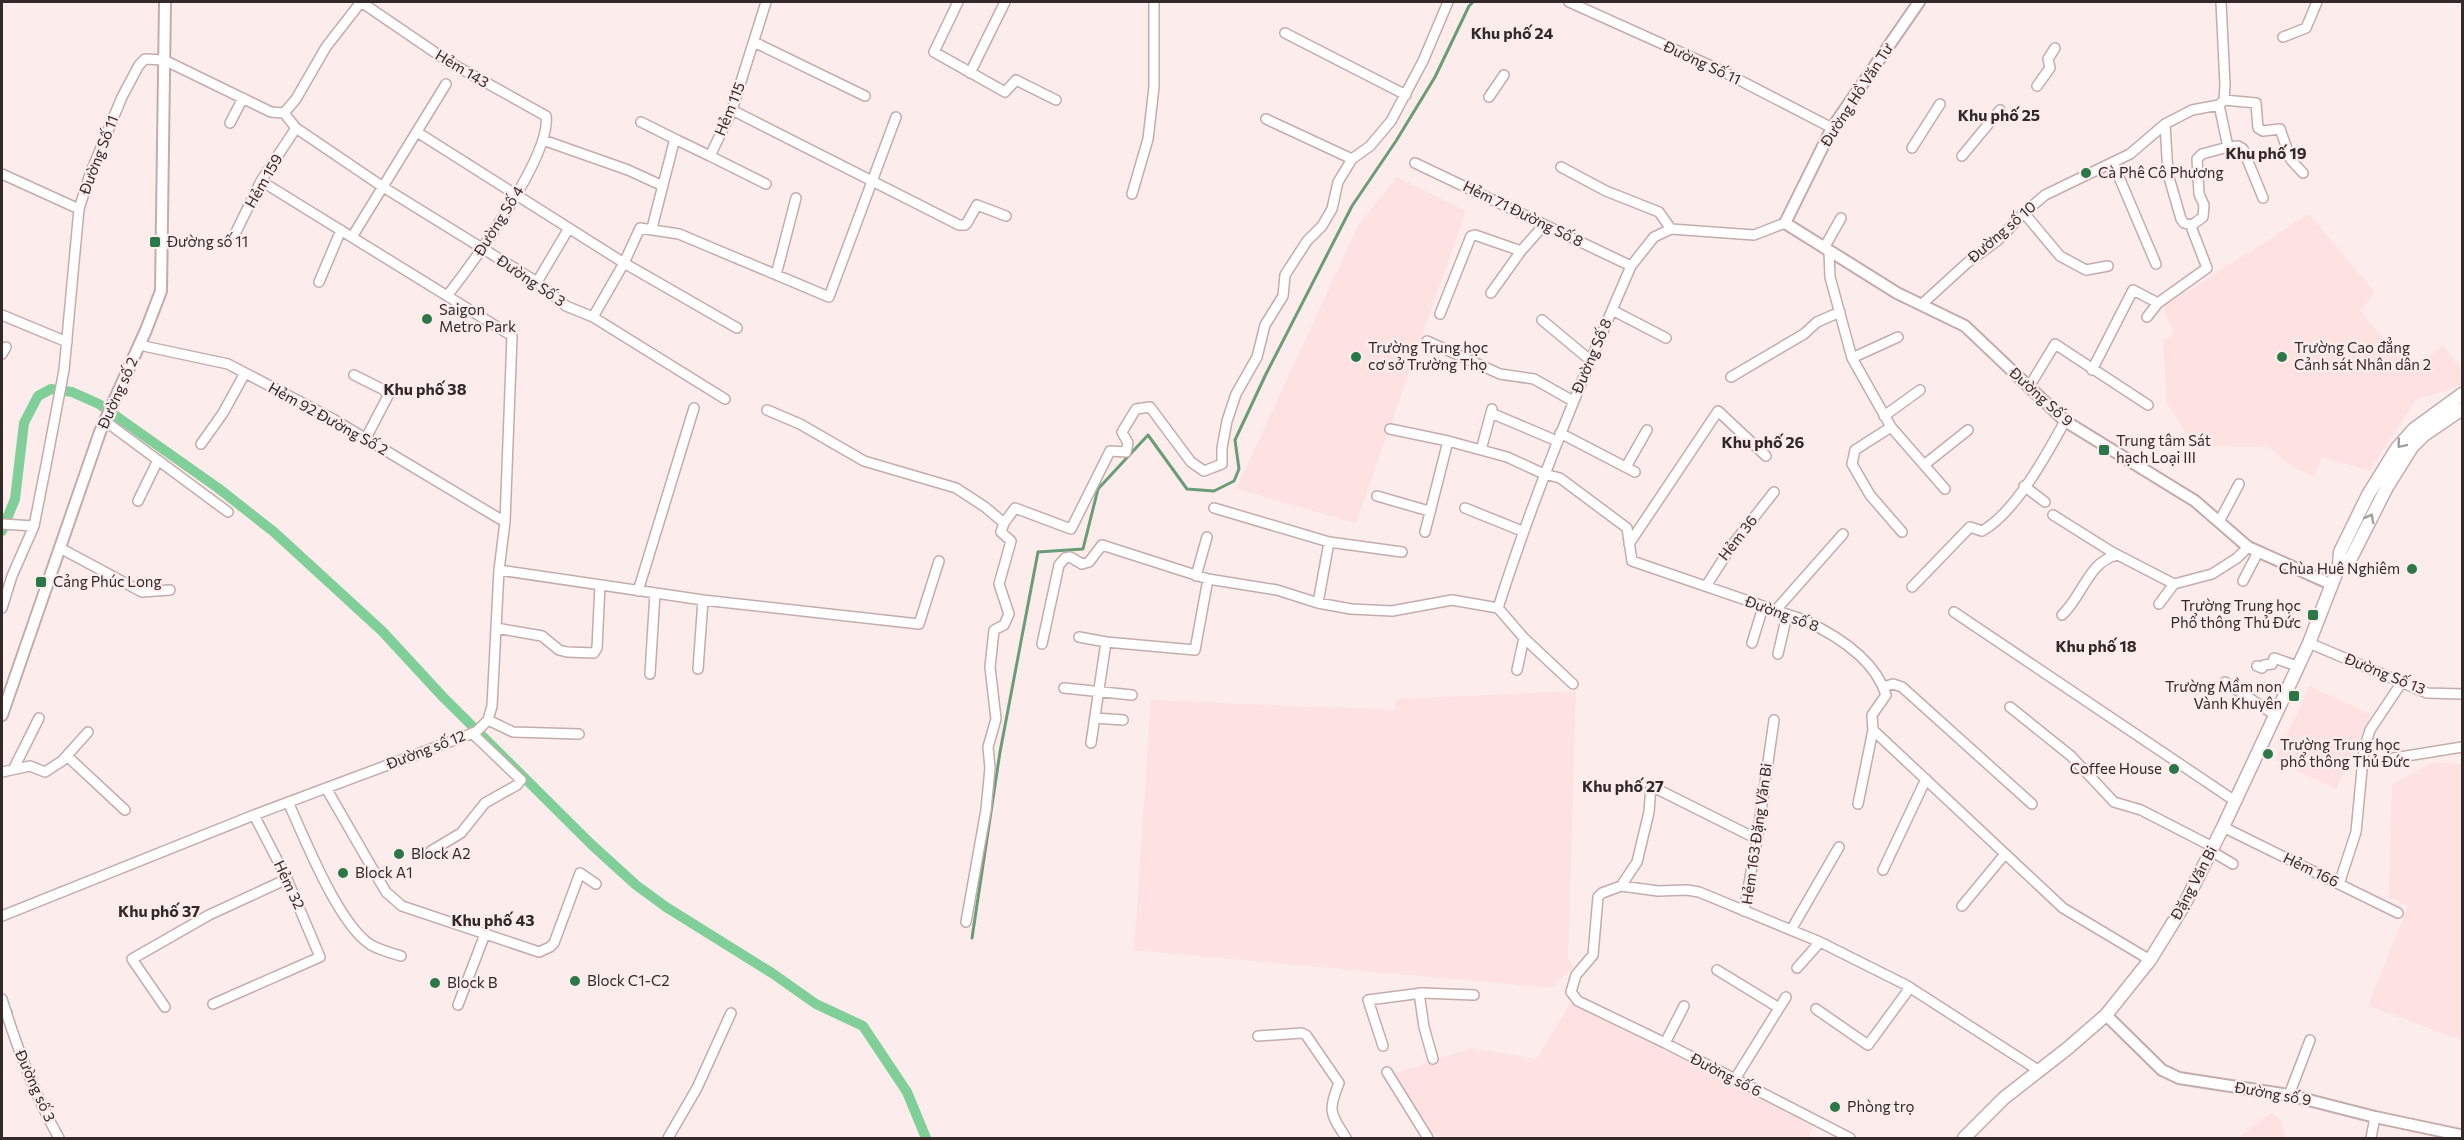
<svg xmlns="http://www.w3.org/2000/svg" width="2464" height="1140" font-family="Commissioner,sans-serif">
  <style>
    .built { fill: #fee2e2 }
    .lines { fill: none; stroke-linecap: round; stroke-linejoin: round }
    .stream { stroke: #6a9d77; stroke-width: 3 }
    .canal { stroke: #81cf98; stroke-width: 10 }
    .minor-casing { stroke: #c5acac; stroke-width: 12 }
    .tertiary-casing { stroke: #c5acac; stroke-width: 14 }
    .secondary-casing { stroke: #c5acac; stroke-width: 15 }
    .minor { stroke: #fff; stroke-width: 9 }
    .tertiary { stroke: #fff; stroke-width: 10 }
    .secondary { stroke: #fff; stroke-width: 12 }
    .oneway { stroke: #a39f9f }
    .poi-dot { fill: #2a7847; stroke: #fcecec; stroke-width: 2 }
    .labels { text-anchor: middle; stroke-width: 4.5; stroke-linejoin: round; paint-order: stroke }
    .street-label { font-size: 15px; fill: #332929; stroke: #fcecec }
    .poi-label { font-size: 15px; fill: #332929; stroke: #fcecec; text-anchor: start }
    .neighbourhood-label { font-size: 16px; font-weight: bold; fill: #332929; stroke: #fcecec }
  </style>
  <rect width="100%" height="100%" fill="#fcecec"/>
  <path class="built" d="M 1397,177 L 1466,211 L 1356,523 L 1236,489 L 1358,226 Z
    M 2309,214 L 2374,291 L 2368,302 L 2360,311 L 2411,370 L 2443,345 L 2462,370 L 2462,385 L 2416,400 L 2370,471 L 2322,457 L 2314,477 L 2291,466 L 2269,447 L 2194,446 L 2167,403 L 2163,340 L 2171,336 L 2173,331 L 2163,307 Z
    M 2310,686 L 2371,715 L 2336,789 L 2275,760 Z
    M 1576,691 L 1568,959 L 1574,966 L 1552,988 L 1134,950 L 1151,700 L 1395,710 L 1396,699 Z
    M 2433,762 L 2462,764 L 2462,1040 L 2368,1006 L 2408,906 L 2389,897 L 2392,784 Z
    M 1570,1003 L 1813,1126 L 1809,1138 L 1442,1138 L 1426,1130 L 1394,1074 L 1471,1048 L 1537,1059 Z
    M 2271,1113 L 2281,1120 L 2285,1138 L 2238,1138 Z"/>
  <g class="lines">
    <path class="stream" d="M 972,938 L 1000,752 L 1038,552 L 1083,549 L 1098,489 L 1148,435 L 1187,489 L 1214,491 L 1234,481 L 1239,469 L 1235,440 L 1266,374 L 1352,206 L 1396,141 L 1435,77 L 1469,6 L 1473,2"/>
    <path class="canal" d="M 2,531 L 15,499 L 24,423 L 38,396 L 51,389 L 72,392 L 99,404 L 218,488 L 274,532 L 382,631 L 443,697 L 592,845 L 636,885 L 666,907 L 772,973 L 816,1004 L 863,1026 L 907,1092 L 926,1138"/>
    <defs>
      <path id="minor" d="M 958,2 L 934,52 L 1005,92 L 1016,80 L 1056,100
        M 1569,2 L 1718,69 L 1832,128
        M 1285,33 L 1406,95
        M 2283,37 L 2306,28 L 2317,2
        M 754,42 L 865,96
        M 970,73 L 1005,2
        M 2037,86 L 2050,68 L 2048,59 L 2055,48
        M 1489,97 L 1504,75
        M 2224,100 L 2256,103 L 2258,128 L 2263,131 L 2280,129 L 2291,160 L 2303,173
        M 732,110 L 959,225 L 965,225 L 967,223 L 977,205 L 1006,216
        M 284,113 L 296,99 L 326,47 L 361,2 L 449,62 L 546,116 C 552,155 472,264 447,296
        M 284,113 L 296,128 L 383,187 L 537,282 L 566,306 L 593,317 L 725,399
        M 1266,119 L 1352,159
        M 641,122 L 677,140
        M 230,123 L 243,98
        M 2165,124 L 2168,174 L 2181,219 L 2184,223 L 2192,225
        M 417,132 L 624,263 L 737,328
        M 543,140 L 628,170 L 663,186
        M 2228,147 L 2238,146 L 2243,149 L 2263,198
        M 1912,148 L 1940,104
        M 1962,156 L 2000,110
        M 1415,163 L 1631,266
        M 2113,163 L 2156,264
        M 1561,167 L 1606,191 L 1659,212 L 1671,229
        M 2,174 L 79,209
        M 766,184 L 710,156 L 732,110 L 766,2
        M 1132,194 L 1148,139 L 1154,87 L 1154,2
        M 2024,213 L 2060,256 L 2086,270 L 2108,266
        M 652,228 L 674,142 L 677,140 L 710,156
        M 235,234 L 261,181 L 296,128
        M 352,237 L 446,84
        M 1824,248 L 1841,218
        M 1829,251 L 1830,277 L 1852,358 L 1891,427 L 1945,489
        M 776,275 L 796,198
        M 319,282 L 341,230
        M 537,282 L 569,228
        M 1491,293 L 1521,251 L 1544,225
        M 1921,305 L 1967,263 L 1997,241 L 2024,213 L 2045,195 L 2130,154 L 2165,124 L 2192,110 L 2219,105 L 2224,100 L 2225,85 L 2221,2
        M 1612,310 L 1666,338
        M 1440,314 L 1471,236 L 1475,235 L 1521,251
        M 2,315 L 67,342
        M 593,317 L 624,263 L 640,228 L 679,234 L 829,297 L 896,117
        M 2147,317 L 2158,303 L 2207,268 L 2192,229 L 2192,225 L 2203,217 L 2204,205 L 2199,194 L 2197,159 L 2202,154 L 2228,147 L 2219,105
        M 1542,320 L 1590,360
        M 1427,341 L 1500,374 L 1534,379 L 1573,401
        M 139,345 L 228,364 L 333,419 L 505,522
        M 2,354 L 6,347
        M 1852,358 L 1898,337
        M 2092,370 L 2133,290 L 2158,303
        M 354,375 L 384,390 L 388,396 L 366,438
        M 1731,377 L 1804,334 L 1817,322 L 1840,312
        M 2029,387 L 2055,344 L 2148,405
        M 767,410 L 800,424 L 864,461 L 956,488 L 985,507 L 1004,523
        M 1491,413 L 1557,441
        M 1884,416 L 1920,390
        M 105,421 L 228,512
        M 1891,427 L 1855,450 L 1852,464 L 1870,495 L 1902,532
        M 1390,429 L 1448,441 L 1507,457 L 1544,474 L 1560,478 L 1627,528 L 1632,561 L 1804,620 C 1836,635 1875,659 1886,695 L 1872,715 L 1873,730 L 2063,908 L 2150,960
        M 1560,433 L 1635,472
        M 201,444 L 223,413 L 245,373
        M 1481,450 L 1492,409
        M 1924,465 L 1968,430
        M 1626,467 L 1647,430
        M 2024,486 L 2045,502
        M 1377,496 L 1429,511
        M 138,501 L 158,460
        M 1214,508 L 1329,542 L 1402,552
        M 1465,508 L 1522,531
        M 2053,515 L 2112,552 L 2174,584
        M 2219,522 L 2239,484
        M 2,524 L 34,526
        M 1425,532 L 1448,441
        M 1629,544 L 1718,411 L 1766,456
        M 60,548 L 142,592 L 170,590
        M 499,570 L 703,600 L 919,624 L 939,561
        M 1196,576 L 1207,537
        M 2243,581 L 2258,552
        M 1706,586 L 1733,544 L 1774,492
        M 1912,587 L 1970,527 L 1982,531 C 2015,513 2047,454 2065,421
        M 638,591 L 694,408
        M 1318,603 L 1329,542
        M 2159,604 L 2174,584 L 2212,574 L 2237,558 L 2248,547
        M 2,608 L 12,576 L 34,526 L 47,460 L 64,370 L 79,209 L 90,174 L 122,97 L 139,65 L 145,59 L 164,60 L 271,112 L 284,113
        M 1498,608 C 1535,491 1582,379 1631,266 L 1654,237 L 1671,229 L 1754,235 L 1785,223
        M 1498,608 L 1524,638 L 1573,684
        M 1775,611 L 1843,534
        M 1954,612 L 2235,801
        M 2062,615 C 2082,597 2089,561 2117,555
        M 496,628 L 542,636 L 559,650 L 567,652 L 594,653 L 597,648 L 600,585
        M 1079,637 L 1106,642 L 1091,743
        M 1106,642 L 1195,650 L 1208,579
        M 1752,643 L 1763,607
        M 2309,643 L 2427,693 L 2462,694
        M 1042,644 L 1059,565 L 1065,558 L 1070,557 L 1082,564 L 1089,562 L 1102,545 L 1208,579 L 1277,590 L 1318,603 L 1351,609 L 1392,611 L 1452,600 L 1498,608
        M 1778,654 L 1787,615
        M 2257,666 L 2262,668 L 2264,665 L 2272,664 L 2274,658 L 2297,666
        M 698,669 L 703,600
        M 1517,670 L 1524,638
        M 650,674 L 655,593
        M 2225,682 L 2275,715
        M 1883,687 L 1893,684 L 1902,687 L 2032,804
        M 1064,688 L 1132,695
        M 2010,707 L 2071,756 L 2114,802 L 2141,810 L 2213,847
        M 1095,718 L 1123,720
        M 488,720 L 513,732 L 579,734
        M 67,756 L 125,810
        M 2394,758 L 2462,747
        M 14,768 L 39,718
        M 2,772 L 30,766 L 45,772 L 62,761 L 88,732
        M 326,788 L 386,892 L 402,906 L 539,952 L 550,947 L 554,943 L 580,873 L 596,884
        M 288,802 C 305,839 338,924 371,945 C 380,950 391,953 401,956
        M 1858,804 L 1873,730
        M 2223,827 L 2398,913
        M 431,851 L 461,833 L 485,803 L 517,785 L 521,780 L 472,733
        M 2211,851 L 2233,864
        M 1883,870 L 1926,779
        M 2339,884 L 2356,832 L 2364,749 L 2370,730 L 2402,682
        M 1621,886 L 1637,862 L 1649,812 L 1651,786 L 1757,839
        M 1962,906 L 2005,854
        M 1744,911 L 1757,839 L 1774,720
        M 2,916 L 254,815 L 476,732 L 488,720 L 492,706 L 499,570 L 505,522 L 512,336 L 261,181
        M 966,922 L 986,810 L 990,768 L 988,747 L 996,719 L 990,667 L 994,630 L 1004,625 L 1009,614 L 999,584 L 1011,541 L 1001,532 L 1004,523 L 1015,508 L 1071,529 L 1110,451 L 1126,452 L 1128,443 L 1122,432 L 1136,409 L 1150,407 L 1191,462 L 1204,471 L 1222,464 L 1222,448 L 1227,421 L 1236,394 L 1257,357 L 1265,325 L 1283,296 L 1285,275 L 1307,241 L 1322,226 L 1332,209 L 1338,182 L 1352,159 L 1370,146 L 1391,121 L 1423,61 L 1448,2
        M 1791,930 L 1839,847
        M 1797,968 L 1820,942
        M 1717,970 L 1779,1008
        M 1419,993 L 1424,1027 L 1433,1059
        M 2,999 C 17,1048 34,1094 59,1138
        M 213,1004 L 320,957 L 287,879 L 254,815
        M 458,1005 L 485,934
        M 165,1007 L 132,959 L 209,915 L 287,879
        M 1816,1009 L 1868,1045 L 1909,989
        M 1258,1036 L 1302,1033 L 1306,1035 L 1339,1083 C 1327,1112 1331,1114 1346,1138
        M 1665,1043 L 1684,1006
        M 1383,1046 L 1368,1000 L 1422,993 L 1474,995
        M 1387,1072 L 1428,1138
        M 1735,1079 L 1786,997
        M 2289,1095 L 2310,1040
        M 668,1138 L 697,1088 L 731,1013
        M 1850,1138 L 1665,1043 L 1578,1001 L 1571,992 L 1576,975 L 1593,955 L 1598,897 L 1602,893 L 1621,886 L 1658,891 L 1687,890 L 1699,892 L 1820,942 L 1906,985 L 2038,1070
        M 2371,1138 L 2375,1117"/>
      <path id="tertiary" d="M 1919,2 L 1832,128 L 1785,223 L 1897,293 L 1965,326 L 2065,421 L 2195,501 L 2248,547 L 2331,584
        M 2,715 L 100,432 L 146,330 L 161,291 L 165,2
        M 2,1009 L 6,1013
        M 2106,1015 L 2162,1070 L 2179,1078 L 2289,1095 L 2375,1117 L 2460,1135 L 2460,1138"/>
      <path id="secondary" d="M 2339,566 L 2351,558 L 2387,487 L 2412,447 L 2424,435 L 2462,409
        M 1964,1138 L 2004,1098 L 2068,1048 L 2106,1015 L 2150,960 L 2184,905 L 2223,827 L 2309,643 L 2339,566 L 2340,552 L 2368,495 L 2397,448 L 2414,429 L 2462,394"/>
    </defs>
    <use href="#minor" class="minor-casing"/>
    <use href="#tertiary" class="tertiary-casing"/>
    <use href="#secondary" class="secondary-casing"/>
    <use href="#minor" class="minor"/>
    <use href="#tertiary" class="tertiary"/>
    <use href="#secondary" class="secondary"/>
  </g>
  <defs><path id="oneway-chevron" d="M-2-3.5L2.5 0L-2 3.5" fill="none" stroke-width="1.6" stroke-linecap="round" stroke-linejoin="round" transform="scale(1.5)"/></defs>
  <g class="oneway">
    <use href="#oneway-chevron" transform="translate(2401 444) rotate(130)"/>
    <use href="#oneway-chevron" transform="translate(2370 518) rotate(-62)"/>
  </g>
  <g class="poi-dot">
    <circle cx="2086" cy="173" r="6"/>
    <rect x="149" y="236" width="12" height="12" rx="3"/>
    <circle cx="427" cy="319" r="6"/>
    <circle cx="1356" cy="357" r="6"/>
    <circle cx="2282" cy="357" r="6"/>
    <rect x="2098" y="444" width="12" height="12" rx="3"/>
    <circle cx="2412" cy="569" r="6"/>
    <rect x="35" y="576" width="12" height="12" rx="3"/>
    <rect x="2307" y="609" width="12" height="12" rx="3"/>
    <rect x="2288" y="690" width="12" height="12" rx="3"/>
    <circle cx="2268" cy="754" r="6"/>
    <circle cx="2174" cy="769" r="6"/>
    <circle cx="399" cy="854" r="6"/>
    <circle cx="343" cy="873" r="6"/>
    <circle cx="575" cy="981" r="6"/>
    <circle cx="435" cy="983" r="6"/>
    <circle cx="1835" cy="1107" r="6"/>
  </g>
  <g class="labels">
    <g class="street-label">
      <text transform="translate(1702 63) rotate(25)" y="5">Đường Số 11</text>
      <text transform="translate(462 69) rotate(31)" y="5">Hẻm 143</text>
      <text transform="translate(1857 95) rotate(-57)" y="5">Đường Hồ Văn Tư</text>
      <text transform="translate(730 109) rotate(-68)" y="5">Hẻm 115</text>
      <text transform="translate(99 155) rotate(-69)" y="5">Đường Số 11</text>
      <text transform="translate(264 181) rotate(-60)" y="5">Hẻm 159</text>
      <text transform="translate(1523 214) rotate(26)" y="5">Hẻm 71 Đường Số 8</text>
      <text transform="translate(499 221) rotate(-58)" y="5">Đường Số 4</text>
      <text transform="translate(2002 232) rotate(-41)" y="5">Đường số 10</text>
      <text transform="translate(531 281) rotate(34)" y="5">Đường Số 3</text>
      <text transform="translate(1592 356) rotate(-67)" y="5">Đường Số 8</text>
      <text transform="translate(118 393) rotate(-66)" y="5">Đường số 2</text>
      <text transform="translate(2041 397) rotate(42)" y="5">Đường Số 9</text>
      <text transform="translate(328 419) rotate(29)" y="5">Hẻm 92 Đường Số 2</text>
      <text transform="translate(1738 538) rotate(-52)" y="5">Hẻm 36</text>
      <text transform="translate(1782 614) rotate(20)" y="5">Đường số 8</text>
      <text transform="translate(2385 674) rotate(22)" y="5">Đường Số 13</text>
      <text transform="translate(426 750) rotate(-21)" y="5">Đường số 12</text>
      <text transform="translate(1757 834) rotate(-82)" y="5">Hẻm 163 Đặng Văn Bi</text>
      <text transform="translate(2311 870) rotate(26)" y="5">Hẻm 166</text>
      <text transform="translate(2194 883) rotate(-62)" y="5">Đặng Văn Bi</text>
      <text transform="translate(289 885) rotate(65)" y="5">Hẻm 32</text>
      <text transform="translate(1726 1075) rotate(27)" y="5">Đường số 6</text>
      <text transform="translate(35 1086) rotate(66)" y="5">Đường số 3</text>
      <text transform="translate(2273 1094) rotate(10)" y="5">Đường số 9</text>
    </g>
    <g class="poi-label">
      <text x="2098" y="178">Cà Phê Cô Phương</text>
      <text x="167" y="247">Đường số 11</text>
      <text x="439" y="315">Saigon<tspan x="439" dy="17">Metro Park</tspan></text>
      <text x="1368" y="353">Trường Trung học<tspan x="1368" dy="17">cơ sở Trường Thọ</tspan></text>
      <text x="2294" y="353">Trường Cao đẳng<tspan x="2294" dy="17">Cảnh sát Nhân dân 2</tspan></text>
      <text x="2116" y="446">Trung tâm Sát<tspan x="2116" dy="17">hạch Loại III</tspan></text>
      <text x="2400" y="574" text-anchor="end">Chùa Huê Nghiêm</text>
      <text x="53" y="587">Cảng Phúc Long</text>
      <text x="2301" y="611" text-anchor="end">Trường Trung học<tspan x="2301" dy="17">Phổ thông Thủ Đức</tspan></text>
      <text x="2282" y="692" text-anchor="end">Trường Mầm non<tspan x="2282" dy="17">Vành Khuyên</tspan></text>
      <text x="2280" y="750">Trường Trung học<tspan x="2280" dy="17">phổ thông Thủ Đức</tspan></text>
      <text x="2162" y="774" text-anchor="end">Coffee House</text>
      <text x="411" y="859">Block A2</text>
      <text x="355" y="878">Block A1</text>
      <text x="587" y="986">Block C1-C2</text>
      <text x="447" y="988">Block B</text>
      <text x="1847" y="1112">Phòng trọ</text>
    </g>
    <g class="neighbourhood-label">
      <text x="1512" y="39">Khu phố 24</text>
      <text x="1999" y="121">Khu phố 25</text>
      <text x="2266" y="159">Khu phố 19</text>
      <text x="425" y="395">Khu phố 38</text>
      <text x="1763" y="448">Khu phố 26</text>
      <text x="2096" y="652">Khu phố 18</text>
      <text x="1623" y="792">Khu phố 27</text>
      <text x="159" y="917">Khu phố 37</text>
      <text x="493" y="926">Khu phố 43</text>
    </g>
  </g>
  <rect width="2464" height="1140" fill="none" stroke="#332929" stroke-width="6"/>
</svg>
